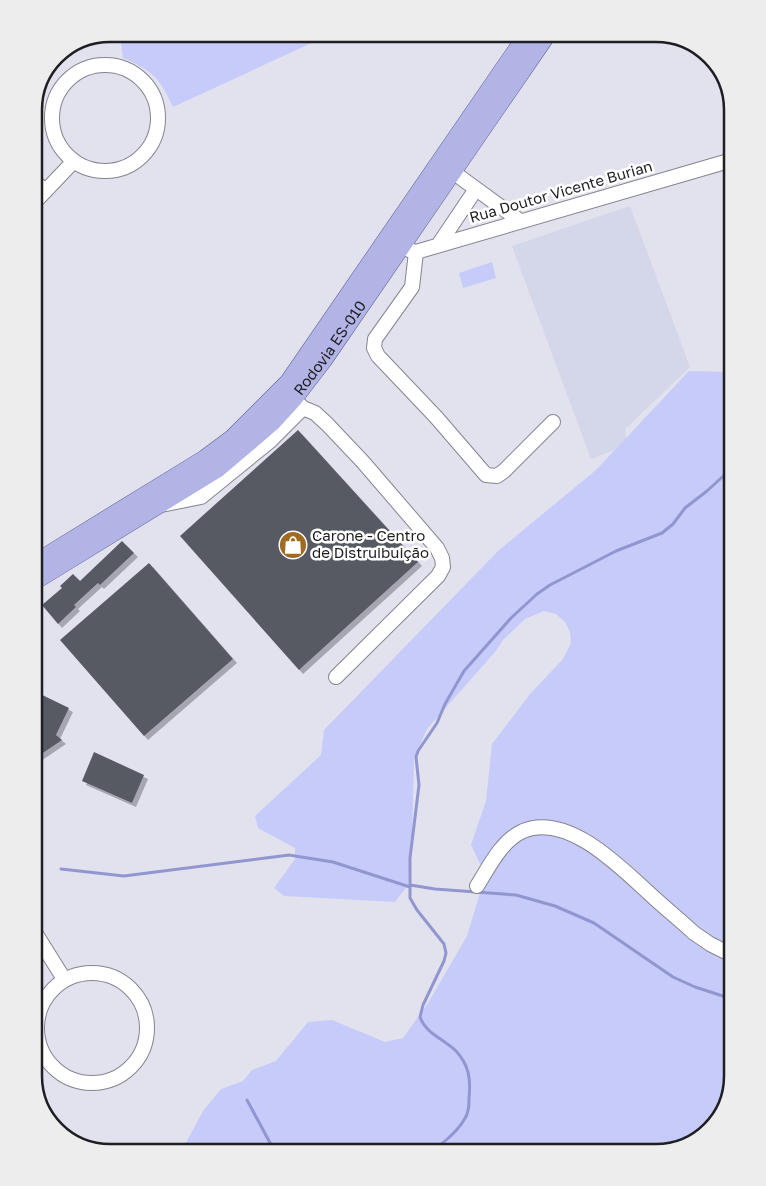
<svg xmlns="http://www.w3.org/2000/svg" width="766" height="1186" font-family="'Golos Text',sans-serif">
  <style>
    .built { fill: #d4d6e9 }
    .green { fill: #c7cbf9 }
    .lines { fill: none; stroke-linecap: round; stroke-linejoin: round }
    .stream { stroke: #9296d0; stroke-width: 3 }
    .building { fill: #595a64; filter: url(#shadow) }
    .minor-casing { stroke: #848590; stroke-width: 16 }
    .major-casing { stroke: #5e5f97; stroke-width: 19 }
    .minor { stroke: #fff; stroke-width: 14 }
    .major { stroke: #b3b4e6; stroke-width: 18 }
    .labels { text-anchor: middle; stroke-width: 5; stroke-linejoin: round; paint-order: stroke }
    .street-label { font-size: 15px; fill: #1e1e23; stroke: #fff }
    .poi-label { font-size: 15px; fill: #1e1e23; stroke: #fff; text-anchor: start }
    .rim { fill: none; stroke: #1e1e23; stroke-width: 2.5 }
  </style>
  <defs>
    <filter id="shadow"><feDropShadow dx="4" dy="4" stdDeviation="0" flood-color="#0004"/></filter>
  </defs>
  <rect width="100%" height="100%" fill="#e1e2ee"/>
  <path class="built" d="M 630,206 L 690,367 L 625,429 L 627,445 L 591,459 L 512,246 Z"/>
  <path class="green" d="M 120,34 L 331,34 L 173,107 C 159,77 153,71 123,58 Z
    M 492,262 L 496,278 L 463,288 L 459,273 Z
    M 689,371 L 732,372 L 732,1076 L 722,1114 L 690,1144 L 655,1152 L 181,1152 L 203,1111 L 221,1089 L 243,1081 L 252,1070 L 276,1061 L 308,1022 L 332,1020 L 385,1042 L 403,1038 L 428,1003 L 467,936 L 483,883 L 483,870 L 471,845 L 486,801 L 492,744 L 530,694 L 563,659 L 571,643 L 570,632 L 565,622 L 556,614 L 544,611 L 525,619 L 504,639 L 495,652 L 427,729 L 414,759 L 412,844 L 408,885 L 395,902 L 284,896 L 274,888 L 295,859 L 295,848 L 258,828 L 255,816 L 321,755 L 324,730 L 498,551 L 596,470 Z"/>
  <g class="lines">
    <path class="stream" d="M 61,869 L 124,876 L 289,855 L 333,862 L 410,887
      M 410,885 L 435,889 L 516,895 L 555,906 L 594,923 L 673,977 L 695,987 L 732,999
      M 247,1100 L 275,1152
      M 431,1152 C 443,1143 456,1133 464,1120 C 469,1113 469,1105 469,1098 C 471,1079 469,1065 456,1051 C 444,1039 426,1034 420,1017 L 423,1005 L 444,961 L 446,953 L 444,944 L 417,910 L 410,898 L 410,858 L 419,785 L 416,757 L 418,751 L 437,723 L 445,704 L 464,671 L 511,618 L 537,594 L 550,585 L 616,551 L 662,533 L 673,524 L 685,508 L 707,491 L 732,468"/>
  </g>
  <path class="building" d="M 298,430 L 418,562 L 299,670 L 180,536 Z
    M 122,541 L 134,553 L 100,585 L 98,583 L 74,605 L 76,607 L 58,624 L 42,605 L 62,588 L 60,586 L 73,574 L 80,581 Z
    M 149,563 L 233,659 L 144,736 L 60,640 Z
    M 34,691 L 69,708 L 56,735 L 62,740 L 34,759 Z
    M 94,752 L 144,775 L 132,803 L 82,781 Z"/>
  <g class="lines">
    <defs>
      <path id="minor" d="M52 118a53 53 0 1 1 106 0a53 53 0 1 1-106 0Z
        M 453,172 L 520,221
        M 34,181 L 45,191
        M 34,203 L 73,162
        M 439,244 L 476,189
        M 409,250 L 416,252 L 732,160
        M 416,252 L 412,287 L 375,339 L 374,348 L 378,356 L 436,417 L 486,475 L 497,476 L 504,471 L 553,422
        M 303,408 L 315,413 L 327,424 L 363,462 L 437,548 L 442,558 L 443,567 L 438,576 L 336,677
        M 161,505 L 201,497 L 270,441 L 303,408 L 297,402
        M 477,886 C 489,867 501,841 523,831 C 568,812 621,868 651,895 C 665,908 680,920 694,933 L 710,944 L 732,955
        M 34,931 L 64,979
        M37 1028a55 55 0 1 1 110 0a55 55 0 1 1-110 0Z"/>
      <g id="major">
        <path d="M 34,564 L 205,459 L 232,439 L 289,382 L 528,34"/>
        <path id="s1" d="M 34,581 L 218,468 L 272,422 L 293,399 L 323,360 L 547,34"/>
      </g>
    </defs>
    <use href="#minor" class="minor-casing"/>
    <use href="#major" class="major-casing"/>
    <use href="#minor" class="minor"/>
    <use href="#major" class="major"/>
  </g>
  <defs>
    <symbol id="shop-disc" viewBox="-11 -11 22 22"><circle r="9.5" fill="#9f6b22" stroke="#fff"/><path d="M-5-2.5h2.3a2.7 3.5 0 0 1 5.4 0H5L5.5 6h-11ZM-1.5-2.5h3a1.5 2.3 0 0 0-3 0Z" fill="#fff"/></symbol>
  </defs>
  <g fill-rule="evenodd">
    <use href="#shop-disc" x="277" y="529" width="32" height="32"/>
  </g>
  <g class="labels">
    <g class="street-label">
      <text transform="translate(561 192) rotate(-16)" y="5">Rua Doutor Vicente Burian</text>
      <text dy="5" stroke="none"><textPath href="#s1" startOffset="381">Rodovia ES-010</textPath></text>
    </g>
    <g class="poi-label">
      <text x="312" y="541">Carone - Centro<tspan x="312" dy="17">de Distruibuição</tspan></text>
    </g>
  </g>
  <path d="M0 0H766V1186H0ZM110 42H656A68 68 0 0 1 724 110V1076A68 68 0 0 1 656 1144H110A68 68 0 0 1 42 1076V110A68 68 0 0 1 110 42Z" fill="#ededed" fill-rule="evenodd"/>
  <path class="rim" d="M110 42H656A68 68 0 0 1 724 110V1076A68 68 0 0 1 656 1144H110A68 68 0 0 1 42 1076V110A68 68 0 0 1 110 42Z"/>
</svg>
